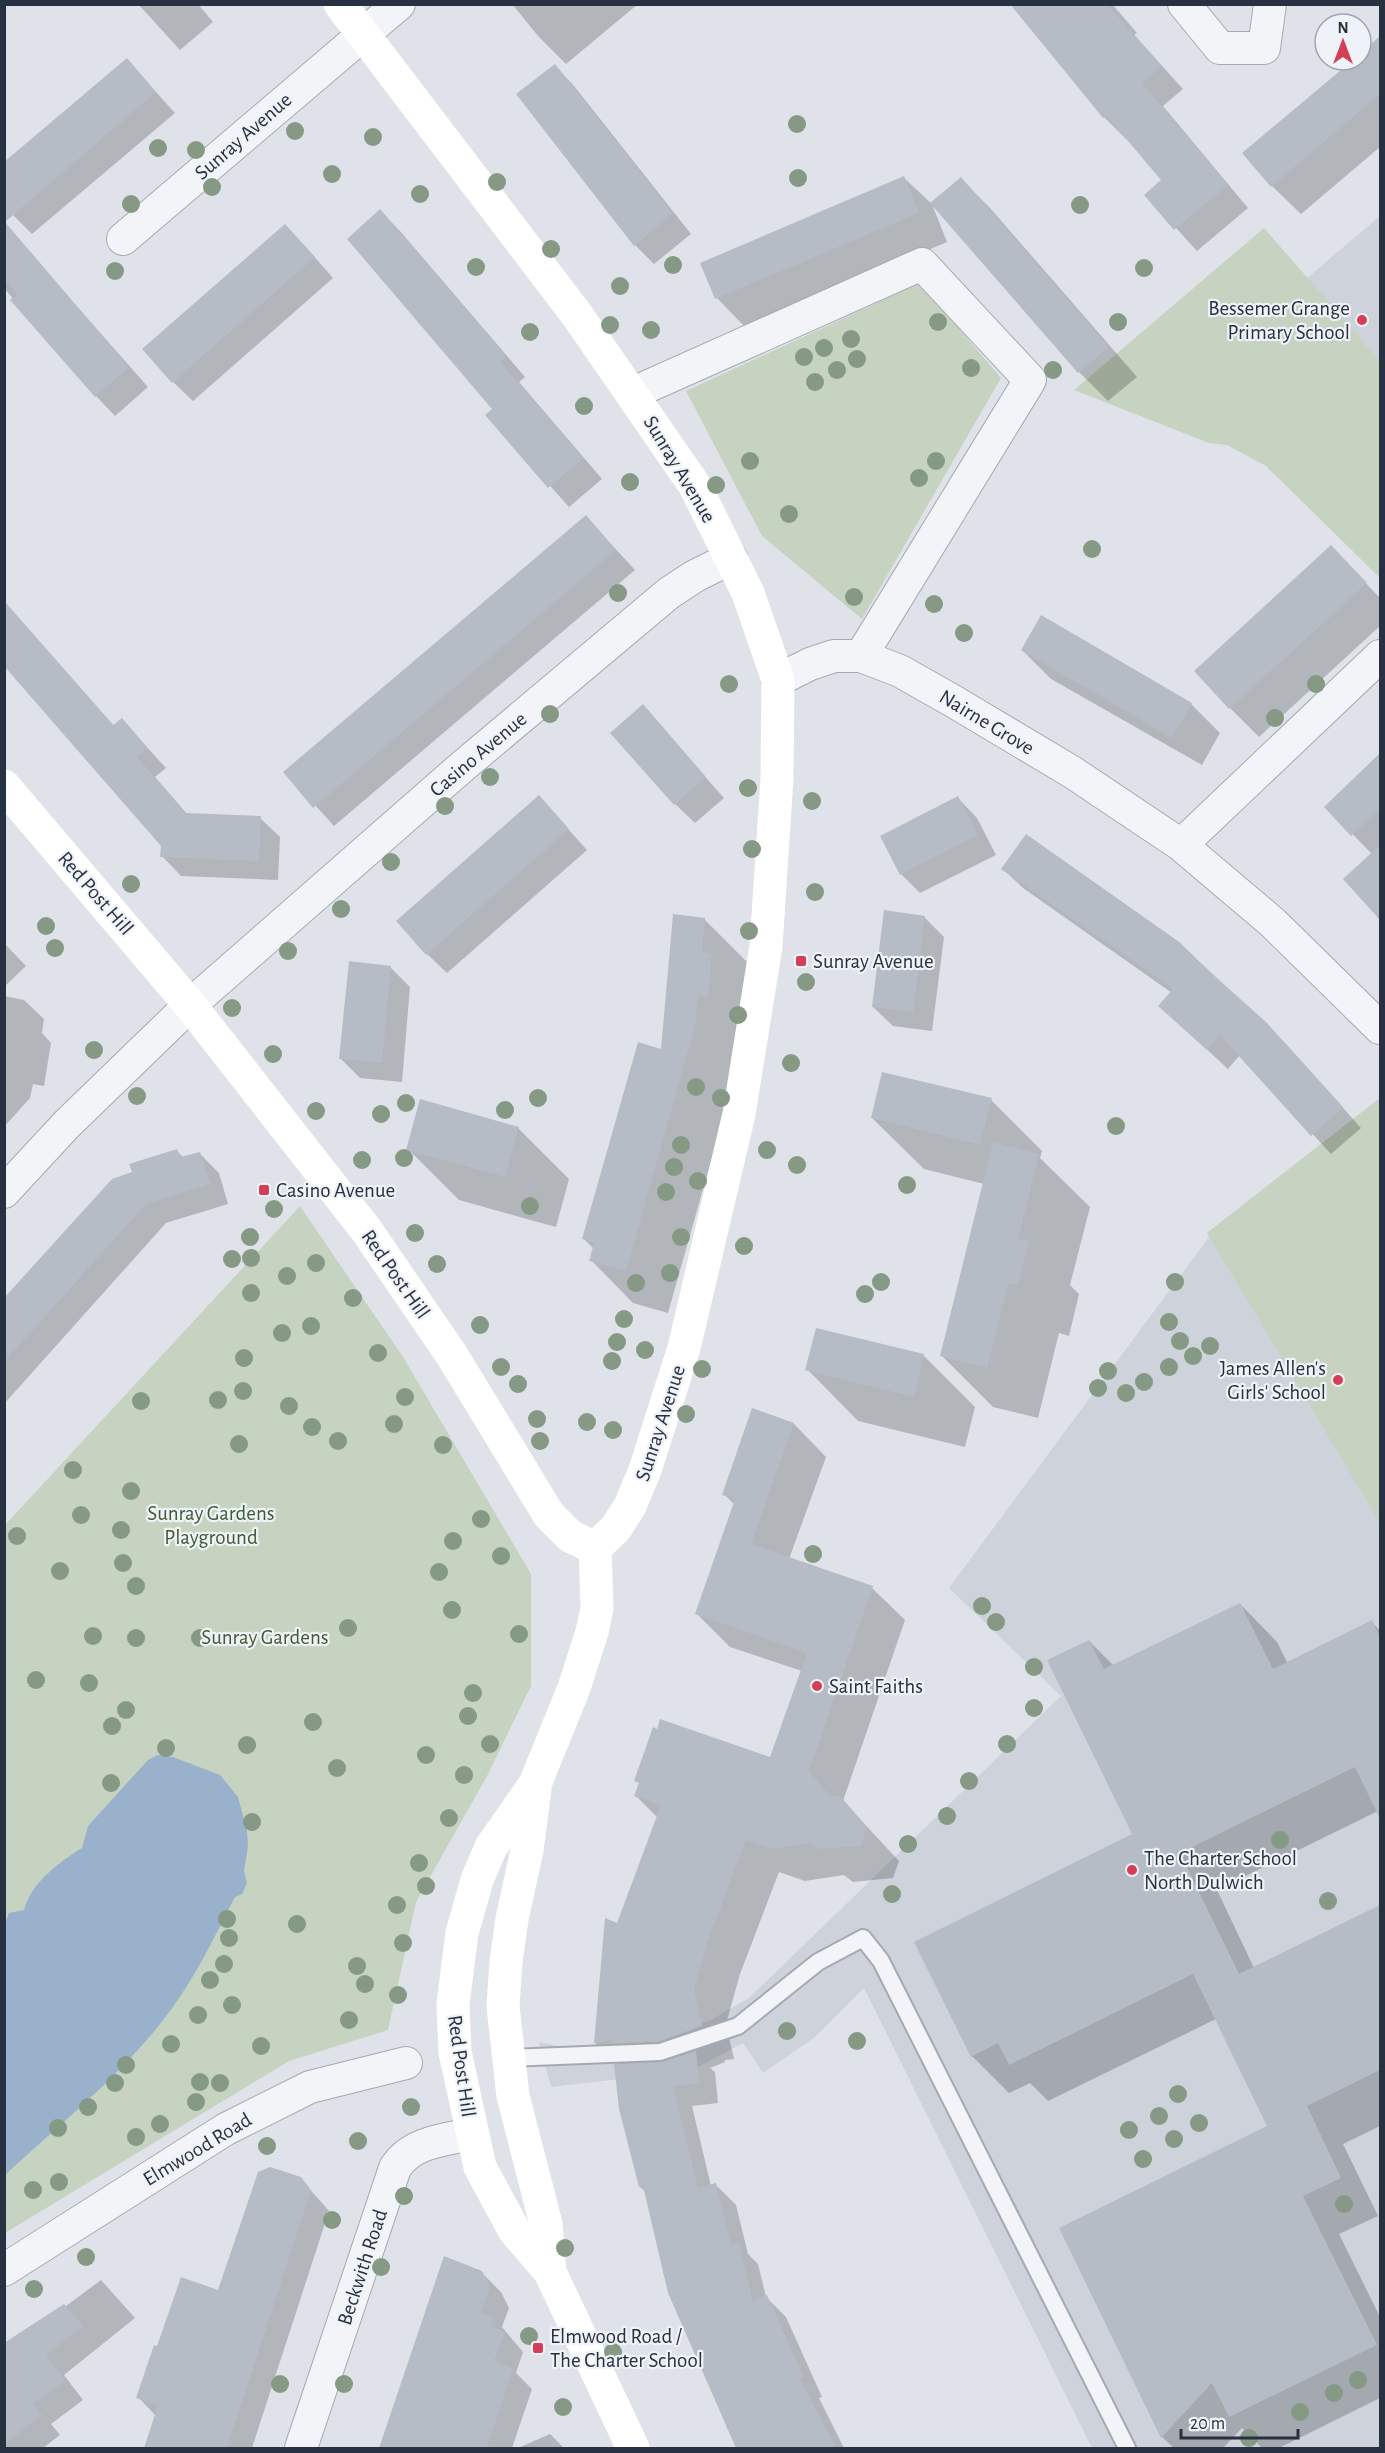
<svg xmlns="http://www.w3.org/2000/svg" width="1385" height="2453" font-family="'Alegreya Sans',sans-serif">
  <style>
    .built { fill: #cdd2db }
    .green { fill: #c5d3c0 }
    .water { fill: #99b1cb }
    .shadow { fill: #0003 }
    .building { fill: #b6bcc6 }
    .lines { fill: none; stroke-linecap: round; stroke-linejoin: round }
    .lane-casing { stroke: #a4aab3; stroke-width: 20 }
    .street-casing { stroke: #a4aab3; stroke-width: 34 }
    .lane { stroke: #f2f4f7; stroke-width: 16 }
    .street { stroke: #f2f4f7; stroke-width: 32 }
    .secondary { stroke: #fff; stroke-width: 33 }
    .tree { fill: #859985 }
    .poi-dot { fill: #d33f56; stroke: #eff2f6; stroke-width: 2 }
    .labels { text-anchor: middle; stroke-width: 4.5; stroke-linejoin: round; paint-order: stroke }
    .street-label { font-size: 21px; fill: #273141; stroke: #eff2f6 }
    .poi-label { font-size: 21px; fill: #273141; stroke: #eff2f6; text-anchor: start }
    .park-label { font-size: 21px; fill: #3c5d34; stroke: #eff2f6 }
  </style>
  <rect width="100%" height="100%" fill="#dfe3e9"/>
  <path class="built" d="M 1380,216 L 1380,361 L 1307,278 Z
    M 1380,1098 L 1380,2448 L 1092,2448 L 864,1988 L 815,2037 L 763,2073 L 743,2043 L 690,2071 L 551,2087 L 539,2042 L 572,2049 L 626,2046 L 659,2039 L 711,2020 L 749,1998 L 1061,1696 L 949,1588 L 1209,1237 L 1207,1233 Z"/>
  <path class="green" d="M 1264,228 L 1380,361 L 1380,578 L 1266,466 L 1227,445 L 1209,443 L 1074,390 Z
    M 920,283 L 1001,378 L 862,619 L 762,536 L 686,391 Z
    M 1380,1098 L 1380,1523 L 1207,1233 Z
    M 300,1206 L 403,1357 L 531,1574 L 531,1686 L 487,1776 L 416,1902 L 388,2030 L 289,2061 L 5,2233 L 5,1525 Z"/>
  <path class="water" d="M 158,1755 L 173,1757 L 220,1775 L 238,1797 L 247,1831 L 248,1846 L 244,1871 L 247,1883 L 242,1894 L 235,1897 C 217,1932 200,1968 177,2001 C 131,2068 64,2120 5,2175 L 5,1924 L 9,1913 L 24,1910 C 32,1882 58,1863 82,1848 L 88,1826 L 148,1760 Z"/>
  <path class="shadow" d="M 138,4 L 198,4 L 213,22 L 180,50 Z
    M 512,4 L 638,4 L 566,64 L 539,37 Z
    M 1010,4 L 1112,4 L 1137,33 L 1134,35 L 1183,89 L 1163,106 L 1248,208 L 1197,251 L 1146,195 L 1164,180 L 1127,137 L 1126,139 L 1104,117 Z
    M 1376,42 L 1380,47 L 1380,147 L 1301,214 L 1272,186 L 1355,60 L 1361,60 L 1361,55 Z
    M 127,60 L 175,113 L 32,234 L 13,215 Z
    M 555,66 L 574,86 L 691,234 L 654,264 L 635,245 Z
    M 904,178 L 932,204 L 947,242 L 745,327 L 717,298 Z
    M 961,179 L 990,208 L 1137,377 L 1108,401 L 1079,372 L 933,204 Z
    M 380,211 L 400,231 L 525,377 L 519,382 L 602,479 L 569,507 L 487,415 L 494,409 Z
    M 4,224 L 148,387 L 115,416 L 96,396 L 4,288 Z
    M 304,245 L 333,278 L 193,401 L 173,382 Z
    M 586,517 L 635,570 L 334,826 L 285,772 Z
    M 1331,547 L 1380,598 L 1380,626 L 1259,737 L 1230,708 Z
    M 4,601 L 114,726 L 122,720 L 166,768 L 155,777 L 188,815 L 260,818 L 280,837 L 278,880 L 181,876 L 162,856 L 162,846 L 4,664 Z
    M 1041,618 L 1191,704 L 1220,733 L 1202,765 L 1051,679 L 1022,650 Z
    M 643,707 L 724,798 L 695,823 L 675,804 Z
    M 1380,755 L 1380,846 L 1373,853 L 1380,861 L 1380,918 L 1345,879 L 1372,854 L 1326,807 Z
    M 539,797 L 587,850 L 447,973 L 427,954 Z
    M 958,798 L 977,818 L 996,855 L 920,893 L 901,874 Z
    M 1003,869 L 1182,945 L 1285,1043 L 1361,1128 L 1331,1154 L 1240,1055 L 1228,1069 L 1160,1006 L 1172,993 L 1023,888 Z
    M 924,917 L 944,937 L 932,1031 L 893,1026 L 873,1007 Z
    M 704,919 L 747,962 L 737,1069 L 668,1313 L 633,1303 L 591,1260 L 594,1249 L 584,1239 L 662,1051 Z
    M 4,943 L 26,966 L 4,987 Z
    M 390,967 L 410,987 L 402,1082 L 360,1078 L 340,1058 Z
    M 4,996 L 24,1000 L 44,1019 L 42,1033 L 51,1043 L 44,1086 L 33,1084 L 30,1098 L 4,1127 Z
    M 991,1100 L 1042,1151 L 1040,1158 L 1090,1207 L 1070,1285 L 1079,1294 L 1069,1336 L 1059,1333 L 1038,1418 L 993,1407 L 942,1356 L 984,1184 L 924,1169 L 872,1118 Z
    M 518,1128 L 569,1179 L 556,1227 L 459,1200 L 408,1149 Z
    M 177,1151 L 184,1158 L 199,1153 L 219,1173 L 228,1204 L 166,1223 L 4,1404 L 4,1301 L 134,1173 Z
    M 924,1356 L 975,1407 L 965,1447 L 858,1421 L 807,1369 Z
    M 753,1410 L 794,1424 L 826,1457 L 789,1559 L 872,1588 L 905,1620 L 843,1801 L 899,1861 L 893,1878 L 853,1882 L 844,1875 L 805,1881 L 779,1872 L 740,1974 L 726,2024 L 734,2059 L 725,2060 L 725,2062 L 710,2068 L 715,2072 L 718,2103 L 692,2106 L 711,2186 L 716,2185 L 736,2205 L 748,2254 L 758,2264 L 766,2297 L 786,2317 L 822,2397 L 819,2398 L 844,2448 L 738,2448 L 726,2426 L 728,2425 L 646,2192 L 640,2187 L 619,2066 L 595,2043 L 617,1925 L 658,1818 L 636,1796 L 640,1784 L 636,1780 L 771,1759 L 802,1671 L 730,1647 L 697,1614 L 735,1505 L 724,1494 Z
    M 1240,1604 L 1277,1642 L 1288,1664 L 1372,1622 L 1380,1631 L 1380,1816 L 1378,1811 L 1217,1890 L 1254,1968 L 1380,1907 L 1380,2126 L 1343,2144 L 1378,2216 L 1339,2234 L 1380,2317 L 1380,2398 L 1279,2448 L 1262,2448 L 1242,2428 L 1223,2448 L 1174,2448 L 1162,2437 L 1269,2127 L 1216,2019 L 1048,2101 L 1030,2083 L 1009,2093 L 972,2056 L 1134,1835 L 1089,1641 L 1114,1666 Z
    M 300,2178 L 329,2211 L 252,2448 L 146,2448 L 156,2416 L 138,2397 L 158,2348 L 219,2292 Z
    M 445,2258 L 481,2272 L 501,2292 L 509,2308 L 502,2327 L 523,2352 L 516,2373 L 532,2389 L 512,2448 L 380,2448 Z
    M 101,2280 L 135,2318 L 64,2375 L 83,2400 L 51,2424 L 60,2435 L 43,2448 L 4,2448 L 4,2352 Z
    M 550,2434 L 564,2448 L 518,2448 Z"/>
  <path class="building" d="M 1010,4 L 1107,4 L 1162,66 L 1142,83 L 1228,185 L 1174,230 L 1144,195 L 1161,180 L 1106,115 L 1103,118 Z
    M 1380,36 L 1380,94 L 1271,187 L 1242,153 L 1353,60 L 1361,60 L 1361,53 Z
    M 127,58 L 156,92 L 5,222 L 129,367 L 95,397 L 10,300 L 18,294 L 4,279 L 4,162 Z
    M 555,64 L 673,213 L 634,246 L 516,94 Z
    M 904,176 L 919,213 L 715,299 L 700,263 Z
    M 961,177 L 1109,347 L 1078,373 L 930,203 Z
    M 380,209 L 507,356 L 500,362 L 584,458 L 548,488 L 485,415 L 492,409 L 347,239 Z
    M 285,224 L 315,257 L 172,383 L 142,349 Z
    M 586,515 L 616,550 L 313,808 L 283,772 Z
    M 1331,545 L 1367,583 L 1229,709 L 1194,671 Z
    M 4,601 L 113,725 L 122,718 L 147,747 L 137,757 L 186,813 L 261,816 L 259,861 L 160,857 L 161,846 L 4,666 Z
    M 1041,615 L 1192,703 L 1172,738 L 1021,650 Z
    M 643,704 L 706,777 L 674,805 L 610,733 Z
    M 1380,753 L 1380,808 L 1351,836 L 1324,807 Z
    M 539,795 L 569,829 L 426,955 L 396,921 Z
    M 958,796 L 978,835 L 900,875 L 880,836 Z
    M 1026,834 L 1182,944 L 1181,946 L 1266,1022 L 1343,1107 L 1311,1136 L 1220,1035 L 1207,1050 L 1158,1006 L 1173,989 L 1001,869 Z
    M 1380,845 L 1380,920 L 1343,879 Z
    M 884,910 L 925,916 L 913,1012 L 872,1007 Z
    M 673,914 L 705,918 L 702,952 L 712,953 L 708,997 L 698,996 L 695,1026 L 626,1271 L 589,1261 L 594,1243 L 582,1239 L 638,1042 L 661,1049 Z
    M 349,961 L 391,966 L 382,1063 L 339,1059 Z
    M 882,1072 L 992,1098 L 980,1145 L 871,1118 Z
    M 420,1099 L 519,1127 L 505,1177 L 406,1150 Z
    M 993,1142 L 1039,1154 L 1018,1239 L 1029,1241 L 1018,1285 L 1008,1283 L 987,1368 L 940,1356 Z
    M 177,1149 L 180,1157 L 200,1152 L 210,1184 L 146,1204 L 4,1362 L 4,1298 L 112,1179 L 132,1172 L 129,1164 Z
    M 816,1328 L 924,1354 L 914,1397 L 805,1370 Z
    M 752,1408 L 794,1423 L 751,1544 L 873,1586 L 809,1771 L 829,1795 L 841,1797 L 867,1827 L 861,1846 L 819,1849 L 810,1843 L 772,1849 L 746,1840 L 708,1941 L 694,1990 L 702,2026 L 658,2042 L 612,2043 L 612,2040 L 594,2043 L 605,1918 L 617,1923 L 661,1805 L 634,1796 L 639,1783 L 634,1781 L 653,1727 L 657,1729 L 660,1719 L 770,1757 L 807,1653 L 695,1614 L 735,1499 L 722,1495 Z
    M 1240,1603 L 1273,1669 L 1372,1620 L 1380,1637 L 1380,1819 L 1355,1767 L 1180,1853 L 1239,1974 L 1380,1905 L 1380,2070 L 1307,2106 L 1341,2178 L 1303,2196 L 1377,2345 L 1229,2417 L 1212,2383 L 1161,2438 L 1059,2228 L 1267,2126 L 1193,1974 L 1009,2065 L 998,2043 L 971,2057 L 914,1942 L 1132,1834 L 1047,1660 L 1089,1640 L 1104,1669 Z
    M 696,2051 L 699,2083 L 673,2086 L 698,2188 L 716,2183 L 731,2245 L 739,2243 L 753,2302 L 767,2295 L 804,2377 L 800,2379 L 836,2448 L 736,2448 L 668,2293 L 643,2186 L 639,2187 L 619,2109 L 614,2064 L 661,2062 Z
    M 270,2167 L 301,2177 L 311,2190 L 227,2448 L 144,2448 L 158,2405 L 136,2398 L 154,2345 L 157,2346 L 181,2277 L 218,2290 L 258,2172 Z
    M 444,2256 L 482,2271 L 490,2287 L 481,2313 L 494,2317 L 491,2326 L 505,2332 L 494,2361 L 513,2368 L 487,2448 L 379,2448 Z
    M 64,2304 L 83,2326 L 46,2355 L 65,2380 L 33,2404 L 42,2415 L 4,2444 L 4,2343 Z"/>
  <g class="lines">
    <defs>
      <path id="lane" d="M 508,2058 L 660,2052 L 738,2026 L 818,1962 L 863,1938 L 881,1961 L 1127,2448"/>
      <path id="street" d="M 1184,4 L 1220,48 L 1264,48 L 1270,4
        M 123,239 L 399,4
        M 633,393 L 922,264 L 1030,380 L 861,656
        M 778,680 L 810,664 L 834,656 L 861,656 L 900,671 L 953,701 L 1072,772 L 1181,845 L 1272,922 L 1380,1028
        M 1181,845 L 1380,656
        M 4,1192 L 67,1124 L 190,1005 L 463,766 L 669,593 L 695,576 L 731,558
        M 4,2270 L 226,2129 L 310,2087 L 406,2063
        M 301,2448 L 395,2168 C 411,2142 444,2140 472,2134"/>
    </defs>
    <use href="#lane" class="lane-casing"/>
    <use href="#street" class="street-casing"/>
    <use href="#lane" class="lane"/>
    <use href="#street" class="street"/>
    <path class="secondary" d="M 340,4 L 577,315 L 695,486 L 748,593 L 778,680 L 777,778 L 766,946 L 739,1114 L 684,1348 L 645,1470 L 630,1506 L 616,1528 L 595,1548
      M 4,786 L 190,1005 L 367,1231 L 453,1357 L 549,1515 L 570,1536 L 595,1548
      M 595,1548 L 597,1608 L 592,1632 L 574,1688 L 535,1784 L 491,1847 L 477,1880 L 462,1933 L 453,2004 L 455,2052 L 480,2167 L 514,2230 L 550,2272 L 633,2448
      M 535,1789 L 527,1850 L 512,1919 L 506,1962 L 503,2006 L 513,2096 L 546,2224 L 550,2272"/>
  </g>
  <g class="tree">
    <circle cx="797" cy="124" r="9"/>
    <circle cx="295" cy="131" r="9"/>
    <circle cx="373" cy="137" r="9"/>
    <circle cx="158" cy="148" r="9"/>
    <circle cx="196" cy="150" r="9"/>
    <circle cx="332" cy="174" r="9"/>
    <circle cx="798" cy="178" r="9"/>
    <circle cx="497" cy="182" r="9"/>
    <circle cx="212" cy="187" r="9"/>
    <circle cx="420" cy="194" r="9"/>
    <circle cx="131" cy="204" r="9"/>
    <circle cx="1080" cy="205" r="9"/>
    <circle cx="551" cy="249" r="9"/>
    <circle cx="673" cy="265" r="9"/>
    <circle cx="476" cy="267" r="9"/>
    <circle cx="1144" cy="268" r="9"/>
    <circle cx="115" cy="271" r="9"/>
    <circle cx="620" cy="286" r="9"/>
    <circle cx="938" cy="322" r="9"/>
    <circle cx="1118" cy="322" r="9"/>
    <circle cx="610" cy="325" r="9"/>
    <circle cx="651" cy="330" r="9"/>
    <circle cx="530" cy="332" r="9"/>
    <circle cx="851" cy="339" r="9"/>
    <circle cx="824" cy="348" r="9"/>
    <circle cx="804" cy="357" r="9"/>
    <circle cx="857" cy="359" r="9"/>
    <circle cx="971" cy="368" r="9"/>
    <circle cx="837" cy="370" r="9"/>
    <circle cx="1053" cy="370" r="9"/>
    <circle cx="815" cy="382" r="9"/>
    <circle cx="584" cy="406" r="9"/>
    <circle cx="750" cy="461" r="9"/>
    <circle cx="936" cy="461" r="9"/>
    <circle cx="919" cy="478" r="9"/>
    <circle cx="630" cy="482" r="9"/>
    <circle cx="716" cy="485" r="9"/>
    <circle cx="789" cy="514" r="9"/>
    <circle cx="1092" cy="549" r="9"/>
    <circle cx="618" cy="593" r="9"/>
    <circle cx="854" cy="597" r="9"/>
    <circle cx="934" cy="604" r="9"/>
    <circle cx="964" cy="633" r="9"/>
    <circle cx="729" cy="684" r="9"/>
    <circle cx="1316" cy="684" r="9"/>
    <circle cx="550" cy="714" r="9"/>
    <circle cx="1275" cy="718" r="9"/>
    <circle cx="490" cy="777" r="9"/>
    <circle cx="748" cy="788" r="9"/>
    <circle cx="812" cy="801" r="9"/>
    <circle cx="445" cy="806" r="9"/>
    <circle cx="752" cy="849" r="9"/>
    <circle cx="391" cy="862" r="9"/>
    <circle cx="131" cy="884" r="9"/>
    <circle cx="815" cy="892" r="9"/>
    <circle cx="341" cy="909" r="9"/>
    <circle cx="46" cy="926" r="9"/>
    <circle cx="749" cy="931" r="9"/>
    <circle cx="55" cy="948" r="9"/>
    <circle cx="288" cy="951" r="9"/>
    <circle cx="806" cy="982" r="9"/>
    <circle cx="232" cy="1008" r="9"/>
    <circle cx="738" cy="1015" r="9"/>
    <circle cx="94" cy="1050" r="9"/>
    <circle cx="273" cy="1054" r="9"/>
    <circle cx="791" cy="1063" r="9"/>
    <circle cx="696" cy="1087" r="9"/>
    <circle cx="137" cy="1096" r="9"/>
    <circle cx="538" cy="1098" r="9"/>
    <circle cx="721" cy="1098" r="9"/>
    <circle cx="406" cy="1103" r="9"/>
    <circle cx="505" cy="1110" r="9"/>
    <circle cx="316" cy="1111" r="9"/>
    <circle cx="381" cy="1114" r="9"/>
    <circle cx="1116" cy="1126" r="9"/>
    <circle cx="681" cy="1145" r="9"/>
    <circle cx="767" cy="1150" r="9"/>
    <circle cx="404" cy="1158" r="9"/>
    <circle cx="362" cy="1160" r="9"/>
    <circle cx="797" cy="1165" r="9"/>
    <circle cx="674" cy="1167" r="9"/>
    <circle cx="698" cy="1181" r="9"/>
    <circle cx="907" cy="1185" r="9"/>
    <circle cx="666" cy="1192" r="9"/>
    <circle cx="530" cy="1206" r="9"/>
    <circle cx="274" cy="1209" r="9"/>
    <circle cx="415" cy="1233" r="9"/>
    <circle cx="250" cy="1237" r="9"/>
    <circle cx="681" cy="1237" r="9"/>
    <circle cx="744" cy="1246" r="9"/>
    <circle cx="251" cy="1258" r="9"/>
    <circle cx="232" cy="1259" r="9"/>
    <circle cx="316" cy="1263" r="9"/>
    <circle cx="437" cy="1264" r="9"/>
    <circle cx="670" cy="1273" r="9"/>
    <circle cx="287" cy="1276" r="9"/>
    <circle cx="881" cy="1282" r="9"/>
    <circle cx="1175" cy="1282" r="9"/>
    <circle cx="636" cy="1283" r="9"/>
    <circle cx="251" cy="1293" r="9"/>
    <circle cx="865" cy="1294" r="9"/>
    <circle cx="353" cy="1298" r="9"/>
    <circle cx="624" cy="1319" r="9"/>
    <circle cx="1169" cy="1322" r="9"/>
    <circle cx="480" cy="1325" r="9"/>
    <circle cx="311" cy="1326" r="9"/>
    <circle cx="282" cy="1333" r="9"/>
    <circle cx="1180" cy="1341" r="9"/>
    <circle cx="617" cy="1342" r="9"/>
    <circle cx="1210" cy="1346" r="9"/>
    <circle cx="645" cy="1350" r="9"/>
    <circle cx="378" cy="1353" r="9"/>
    <circle cx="1193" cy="1356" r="9"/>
    <circle cx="244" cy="1358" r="9"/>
    <circle cx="612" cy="1361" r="9"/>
    <circle cx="501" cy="1367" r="9"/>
    <circle cx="1169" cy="1367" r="9"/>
    <circle cx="702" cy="1369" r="9"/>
    <circle cx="1108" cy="1371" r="9"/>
    <circle cx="1144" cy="1382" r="9"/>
    <circle cx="518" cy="1384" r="9"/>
    <circle cx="1098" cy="1388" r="9"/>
    <circle cx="243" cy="1391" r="9"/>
    <circle cx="1126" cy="1393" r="9"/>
    <circle cx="405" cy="1397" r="9"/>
    <circle cx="218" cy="1400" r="9"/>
    <circle cx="141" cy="1401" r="9"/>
    <circle cx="289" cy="1406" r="9"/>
    <circle cx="686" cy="1414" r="9"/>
    <circle cx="537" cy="1419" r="9"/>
    <circle cx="587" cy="1422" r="9"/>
    <circle cx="394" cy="1424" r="9"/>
    <circle cx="312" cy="1427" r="9"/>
    <circle cx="613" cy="1430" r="9"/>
    <circle cx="338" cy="1441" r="9"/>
    <circle cx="540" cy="1441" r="9"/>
    <circle cx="239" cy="1444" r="9"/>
    <circle cx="443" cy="1445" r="9"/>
    <circle cx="73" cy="1470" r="9"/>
    <circle cx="131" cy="1491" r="9"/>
    <circle cx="81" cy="1515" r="9"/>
    <circle cx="481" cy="1519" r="9"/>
    <circle cx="121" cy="1530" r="9"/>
    <circle cx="17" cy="1536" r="9"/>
    <circle cx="453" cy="1541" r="9"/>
    <circle cx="813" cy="1554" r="9"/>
    <circle cx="501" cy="1556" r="9"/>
    <circle cx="123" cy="1563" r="9"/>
    <circle cx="60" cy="1571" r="9"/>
    <circle cx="439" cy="1572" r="9"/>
    <circle cx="136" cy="1586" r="9"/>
    <circle cx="982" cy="1606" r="9"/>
    <circle cx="452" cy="1610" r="9"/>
    <circle cx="996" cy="1622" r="9"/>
    <circle cx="348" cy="1628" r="9"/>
    <circle cx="519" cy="1634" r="9"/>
    <circle cx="93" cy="1636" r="9"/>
    <circle cx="136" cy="1638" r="9"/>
    <circle cx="200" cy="1638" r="9"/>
    <circle cx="1034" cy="1667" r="9"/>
    <circle cx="36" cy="1680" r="9"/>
    <circle cx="89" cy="1683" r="9"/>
    <circle cx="473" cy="1693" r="9"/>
    <circle cx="1034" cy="1708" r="9"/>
    <circle cx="126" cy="1710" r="9"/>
    <circle cx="468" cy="1716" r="9"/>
    <circle cx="313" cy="1722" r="9"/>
    <circle cx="112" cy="1726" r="9"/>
    <circle cx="490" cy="1744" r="9"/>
    <circle cx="1007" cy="1744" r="9"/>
    <circle cx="247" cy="1745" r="9"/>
    <circle cx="166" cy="1748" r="9"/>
    <circle cx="426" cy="1755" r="9"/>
    <circle cx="337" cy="1768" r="9"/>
    <circle cx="464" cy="1775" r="9"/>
    <circle cx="969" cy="1781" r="9"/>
    <circle cx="111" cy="1783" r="9"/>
    <circle cx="947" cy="1816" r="9"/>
    <circle cx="449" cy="1818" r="9"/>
    <circle cx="252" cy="1822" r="9"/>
    <circle cx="1280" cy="1840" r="9"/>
    <circle cx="908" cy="1844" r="9"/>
    <circle cx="419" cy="1863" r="9"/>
    <circle cx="426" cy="1886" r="9"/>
    <circle cx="892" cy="1894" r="9"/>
    <circle cx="1328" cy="1901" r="9"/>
    <circle cx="397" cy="1905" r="9"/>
    <circle cx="227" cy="1919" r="9"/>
    <circle cx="297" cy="1924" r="9"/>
    <circle cx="229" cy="1938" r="9"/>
    <circle cx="403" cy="1943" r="9"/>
    <circle cx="224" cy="1964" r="9"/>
    <circle cx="357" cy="1966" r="9"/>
    <circle cx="210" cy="1980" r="9"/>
    <circle cx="365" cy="1984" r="9"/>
    <circle cx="398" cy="1995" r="9"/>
    <circle cx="232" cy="2005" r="9"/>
    <circle cx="198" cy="2015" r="9"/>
    <circle cx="349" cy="2020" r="9"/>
    <circle cx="787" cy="2031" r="9"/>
    <circle cx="857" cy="2041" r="9"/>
    <circle cx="171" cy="2044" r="9"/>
    <circle cx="261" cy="2046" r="9"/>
    <circle cx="126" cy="2065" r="9"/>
    <circle cx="200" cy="2082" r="9"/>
    <circle cx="115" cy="2083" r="9"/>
    <circle cx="220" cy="2083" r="9"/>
    <circle cx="1178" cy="2094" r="9"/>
    <circle cx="196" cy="2102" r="9"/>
    <circle cx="88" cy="2107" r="9"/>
    <circle cx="411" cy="2107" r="9"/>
    <circle cx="1159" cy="2116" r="9"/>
    <circle cx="1199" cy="2123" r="9"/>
    <circle cx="160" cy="2124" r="9"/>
    <circle cx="58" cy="2128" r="9"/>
    <circle cx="1129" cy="2130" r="9"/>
    <circle cx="136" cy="2137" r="9"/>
    <circle cx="1174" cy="2139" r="9"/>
    <circle cx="358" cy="2141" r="9"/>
    <circle cx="267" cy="2146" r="9"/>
    <circle cx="1143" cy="2159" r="9"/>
    <circle cx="59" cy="2182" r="9"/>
    <circle cx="33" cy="2190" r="9"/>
    <circle cx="404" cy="2196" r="9"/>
    <circle cx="1344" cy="2204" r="9"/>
    <circle cx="332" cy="2220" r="9"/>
    <circle cx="565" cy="2248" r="9"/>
    <circle cx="86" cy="2257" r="9"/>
    <circle cx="381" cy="2267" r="9"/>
    <circle cx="34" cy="2289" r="9"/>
    <circle cx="529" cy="2336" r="9"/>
    <circle cx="613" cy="2352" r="9"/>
    <circle cx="1358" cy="2380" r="9"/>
    <circle cx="280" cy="2384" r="9"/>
    <circle cx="344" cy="2384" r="9"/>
    <circle cx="1334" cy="2393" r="9"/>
    <circle cx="563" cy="2407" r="9"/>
    <circle cx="1300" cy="2412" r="9"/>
    <circle cx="1249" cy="2438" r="9"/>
  </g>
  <g class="poi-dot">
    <circle cx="1362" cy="320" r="6"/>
    <rect x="795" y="955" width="12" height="12" rx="3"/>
    <rect x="258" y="1184" width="12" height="12" rx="3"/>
    <circle cx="1338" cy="1380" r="6"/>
    <circle cx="817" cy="1686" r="6"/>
    <circle cx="1132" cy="1870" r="6"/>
    <rect x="532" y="2342" width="12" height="12" rx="3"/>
  </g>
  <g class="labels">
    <g class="street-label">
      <text transform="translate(243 136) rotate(-41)" y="7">Sunray Avenue</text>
      <text transform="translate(680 469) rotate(59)" y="7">Sunray Avenue</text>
      <text transform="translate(987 722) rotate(31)" y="7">Nairne Grove</text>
      <text transform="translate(478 754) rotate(-40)" y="7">Casino Avenue</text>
      <text transform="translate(96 893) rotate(49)" y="7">Red Post Hill</text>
      <text transform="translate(396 1274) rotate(55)" y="7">Red Post Hill</text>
      <text transform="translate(660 1423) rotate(-72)" y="7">Sunray Avenue</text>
      <text transform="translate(462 2066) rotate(82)" y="7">Red Post Hill</text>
      <text transform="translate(197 2149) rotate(-31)" y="7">Elmwood Road</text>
      <text transform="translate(362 2267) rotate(-72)" y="7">Beckwith Road</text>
    </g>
    <g class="poi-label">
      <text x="1350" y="315" text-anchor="end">Bessemer Grange<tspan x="1350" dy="24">Primary School</tspan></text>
      <text x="813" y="968">Sunray Avenue</text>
      <text x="276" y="1197">Casino Avenue</text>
      <text x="1326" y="1375" text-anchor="end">James Allen's<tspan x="1326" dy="24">Girls' School</tspan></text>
      <text x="829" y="1693">Saint Faiths</text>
      <text x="1144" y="1865">The Charter School<tspan x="1144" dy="24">North Dulwich</tspan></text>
      <text x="550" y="2343">Elmwood Road /<tspan x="550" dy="24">The Charter School</tspan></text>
    </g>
    <g class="park-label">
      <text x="211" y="1520">Sunray Gardens<tspan x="211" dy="24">Playground</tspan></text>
      <text x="265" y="1644">Sunray Gardens</text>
    </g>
  </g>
  <rect width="1385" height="2453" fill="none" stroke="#273141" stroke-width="12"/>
  <g transform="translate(1343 42)"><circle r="28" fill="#eff2f6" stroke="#9fa5ae" stroke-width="1.5"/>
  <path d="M0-4.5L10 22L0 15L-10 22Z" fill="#d33f56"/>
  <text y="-9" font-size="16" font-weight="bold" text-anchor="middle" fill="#273141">N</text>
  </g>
  <path d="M1181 2429v9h117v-9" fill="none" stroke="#273141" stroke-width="3"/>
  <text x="1190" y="2429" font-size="18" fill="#273141" stroke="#eff2f6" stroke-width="4.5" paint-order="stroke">20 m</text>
</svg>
